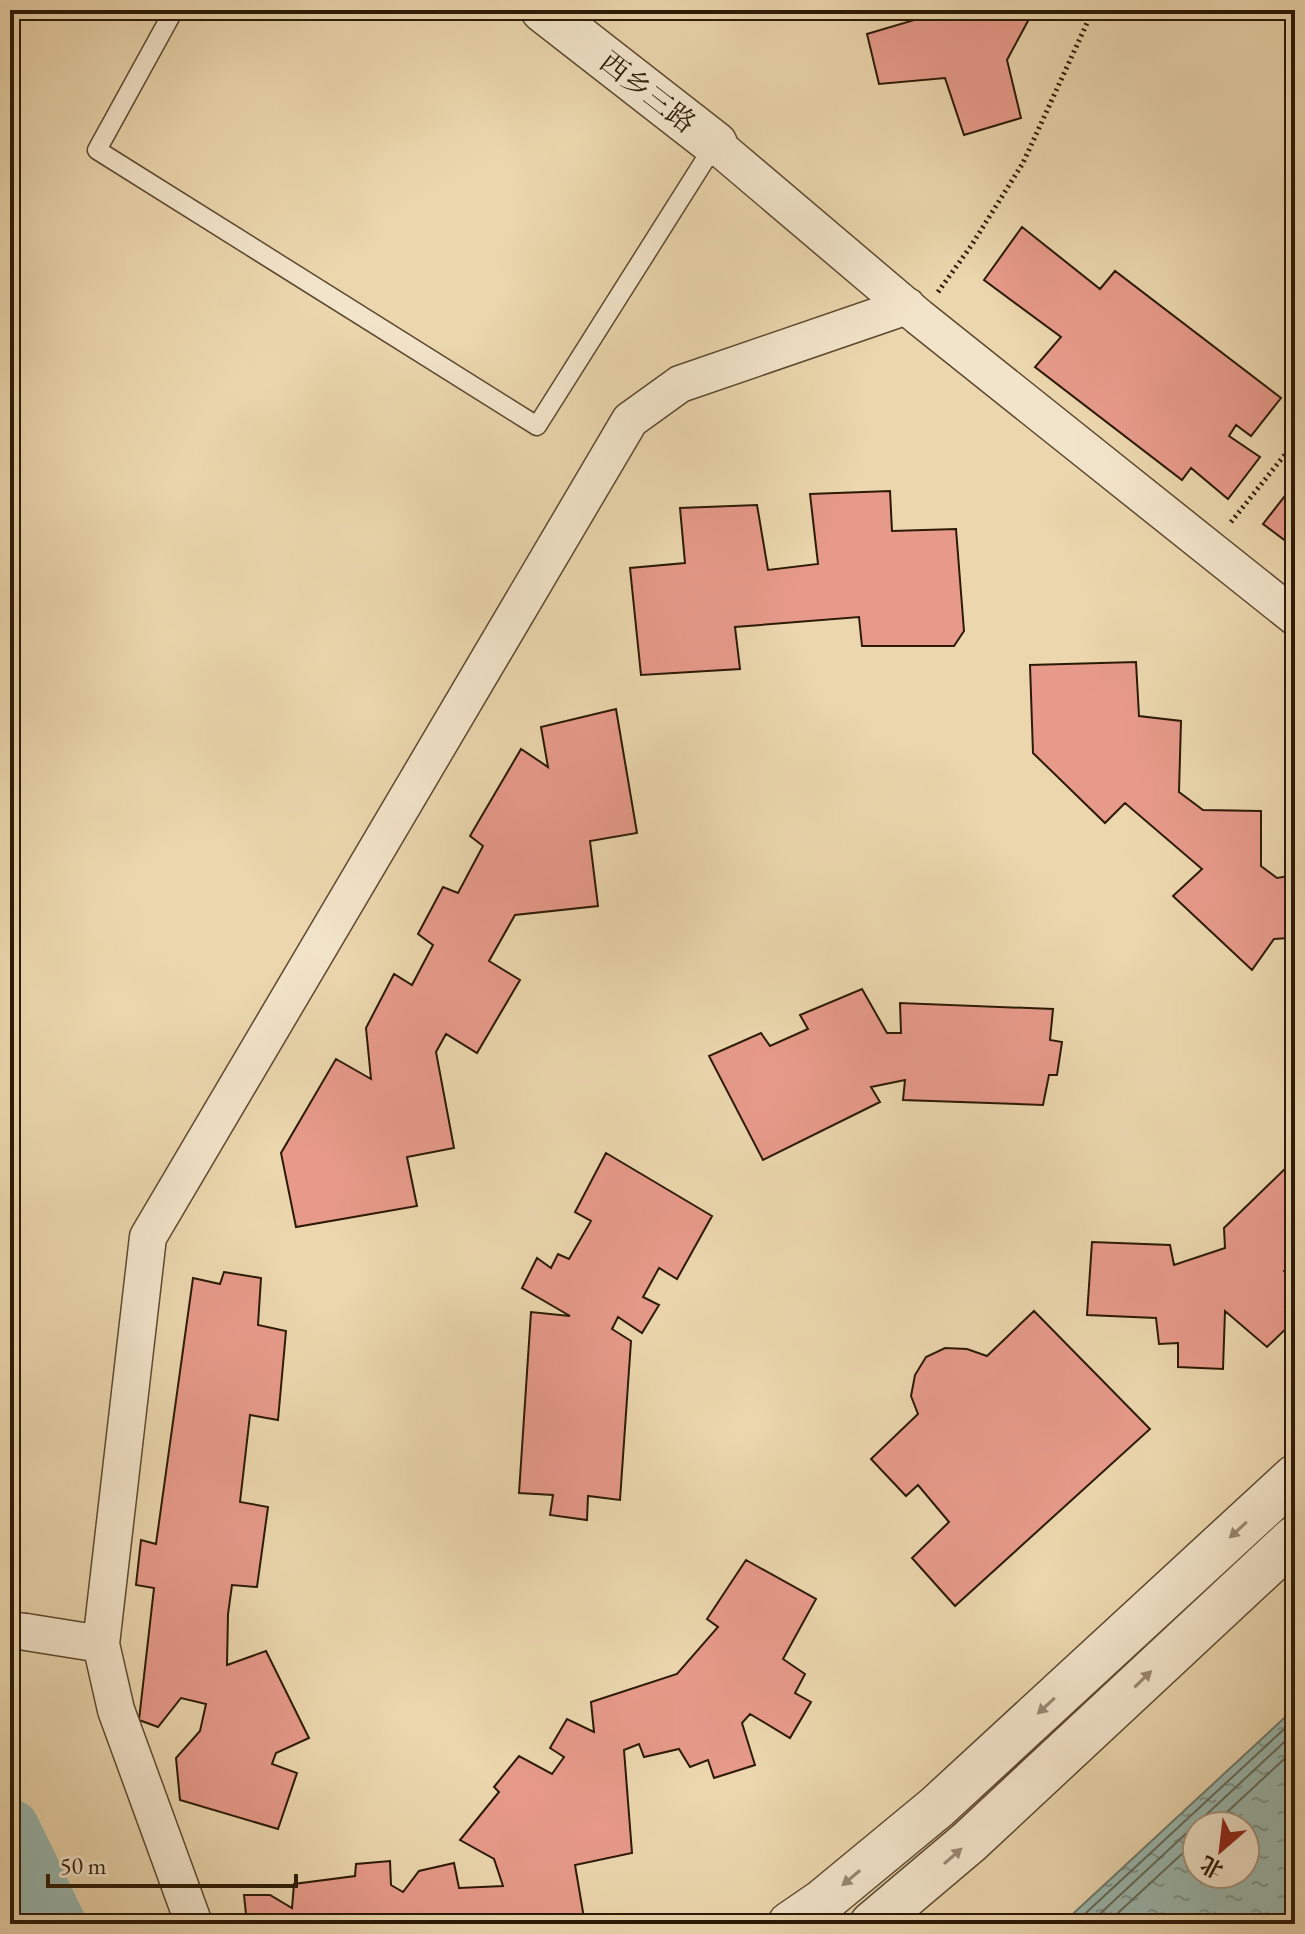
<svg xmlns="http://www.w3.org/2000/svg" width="1305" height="1934" font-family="'EB Garamond','Noto Serif SC',serif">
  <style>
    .water { fill: url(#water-ripples); stroke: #6d796b; stroke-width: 2; fill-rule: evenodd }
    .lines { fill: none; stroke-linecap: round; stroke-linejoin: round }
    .shore { stroke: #62695a; stroke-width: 2 }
    .river { stroke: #99b8af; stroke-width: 60 }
    .building { fill: #e79a8a; stroke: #2c1a06; stroke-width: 2 }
    .service-casing { stroke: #5c4930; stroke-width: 21 }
    .minor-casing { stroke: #5c4930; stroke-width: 39 }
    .tertiary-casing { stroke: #5c4930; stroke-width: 47 }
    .path { stroke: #2c1a06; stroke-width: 5; stroke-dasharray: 2 4; stroke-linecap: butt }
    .service { stroke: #f2e4ca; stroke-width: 18 }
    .minor { stroke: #f2e4ca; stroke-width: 36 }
    .tertiary { stroke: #f2e4ca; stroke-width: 44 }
    .minor-bridge-casing { stroke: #5c4930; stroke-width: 39; stroke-linecap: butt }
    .minor-bridge { stroke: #f2e4ca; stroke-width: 36 }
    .oneway { fill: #998972 }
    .labels { text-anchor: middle; stroke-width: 6; stroke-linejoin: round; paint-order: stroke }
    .street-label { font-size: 28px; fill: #2c1a06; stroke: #f2e4ca }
  </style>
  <defs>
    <pattern id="water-ripples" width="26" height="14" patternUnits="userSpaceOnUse" patternTransform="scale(2)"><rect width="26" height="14" fill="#99b8af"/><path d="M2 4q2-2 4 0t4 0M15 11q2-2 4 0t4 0" fill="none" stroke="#7d958c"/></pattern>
  </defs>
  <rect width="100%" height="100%" fill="#ebd6ad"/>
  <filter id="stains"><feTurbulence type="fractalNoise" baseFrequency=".0025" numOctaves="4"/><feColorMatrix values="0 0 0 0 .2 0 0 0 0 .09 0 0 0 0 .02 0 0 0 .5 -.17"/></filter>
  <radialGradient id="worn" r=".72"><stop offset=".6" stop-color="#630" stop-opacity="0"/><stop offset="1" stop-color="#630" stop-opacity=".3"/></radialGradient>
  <path class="water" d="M 1295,1708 L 1295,1924 L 1062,1924 ZM 1197,1826 L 1245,1826 L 1245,1874 L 1197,1874 Z"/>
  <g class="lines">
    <path class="shore" d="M 1212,1826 L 1295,1749
      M 1074,1924 L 1295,1719
      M 1089,1924 L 1295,1732
      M 1106,1924 L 1197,1840"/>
    <path class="river" d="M 10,1829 L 56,1924"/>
  </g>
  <path class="building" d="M 931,10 L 1014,10 L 1029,19 L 1007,60 L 1021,118 L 964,135 L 945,78 L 879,84 L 867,34 L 928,16 Z
    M 1022,227 L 1100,289 L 1115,271 L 1281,398 L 1251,436 L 1236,425 L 1229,436 L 1260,457 L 1228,499 L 1191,468 L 1182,480 L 1035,367 L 1061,337 L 984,280 Z
    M 1295,483 L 1295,548 L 1263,524 Z
    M 890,491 L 892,531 L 956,529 L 964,631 L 954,646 L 862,646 L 859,617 L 735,627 L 740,669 L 641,675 L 630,568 L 685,563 L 680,508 L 757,505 L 768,570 L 818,564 L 810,494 Z
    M 1136,662 L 1139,716 L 1181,721 L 1179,792 L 1203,810 L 1261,811 L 1261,866 L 1277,878 L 1289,876 L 1290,853 L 1295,853 L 1295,963 L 1288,963 L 1289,938 L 1274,939 L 1252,970 L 1173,896 L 1202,869 L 1125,803 L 1105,823 L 1033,753 L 1030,665 Z
    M 616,709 L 637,833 L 590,841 L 598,906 L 515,915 L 489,961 L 520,980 L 477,1053 L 446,1034 L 436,1052 L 454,1148 L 407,1157 L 417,1206 L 296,1227 L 281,1153 L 336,1059 L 371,1079 L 366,1028 L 394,974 L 412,985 L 433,945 L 418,934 L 443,887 L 458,893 L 483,846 L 470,836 L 521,749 L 548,767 L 541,727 Z
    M 862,989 L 887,1033 L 901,1033 L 900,1003 L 1053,1009 L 1050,1040 L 1062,1042 L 1057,1075 L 1049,1075 L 1043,1105 L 903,1100 L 905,1080 L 871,1087 L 880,1102 L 763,1160 L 709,1056 L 761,1033 L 770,1046 L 808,1029 L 800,1015 Z
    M 606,1153 L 712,1216 L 677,1279 L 659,1268 L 643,1297 L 659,1305 L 642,1333 L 618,1317 L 612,1329 L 631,1341 L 620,1500 L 588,1496 L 587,1520 L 550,1515 L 553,1495 L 519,1493 L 531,1312 L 570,1316 L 522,1288 L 537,1258 L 551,1268 L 558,1254 L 569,1259 L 591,1221 L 575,1212 Z
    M 1295,1159 L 1295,1262 L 1284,1271 L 1295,1285 L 1295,1299 L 1285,1307 L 1295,1320 L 1267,1347 L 1225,1311 L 1223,1369 L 1178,1367 L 1178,1343 L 1159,1344 L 1156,1318 L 1087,1315 L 1092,1242 L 1170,1245 L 1174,1265 L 1225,1248 L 1224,1228 Z
    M 224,1272 L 261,1278 L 258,1325 L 286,1331 L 278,1420 L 250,1415 L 240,1502 L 268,1507 L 257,1587 L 232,1585 L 228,1614 L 227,1665 L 266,1651 L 309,1738 L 276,1753 L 272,1764 L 297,1773 L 278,1829 L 180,1800 L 176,1758 L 200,1731 L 206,1704 L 181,1698 L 158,1727 L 139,1720 L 154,1588 L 136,1585 L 141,1540 L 156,1544 L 193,1278 L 220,1284 Z
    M 1034,1311 L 1150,1429 L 955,1606 L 912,1558 L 949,1522 L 918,1485 L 906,1496 L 871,1459 L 918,1414 L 911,1396 L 915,1375 L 926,1357 L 945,1348 L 967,1349 L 987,1356 Z
    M 746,1560 L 816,1599 L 783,1659 L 805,1674 L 795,1693 L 811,1702 L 790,1738 L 750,1714 L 742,1723 L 755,1765 L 714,1778 L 708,1760 L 690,1767 L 679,1749 L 644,1757 L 639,1744 L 624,1750 L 632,1853 L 575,1865 L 585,1924 L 247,1924 L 244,1895 L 270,1895 L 292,1908 L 294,1884 L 355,1876 L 356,1864 L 390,1861 L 391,1885 L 403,1892 L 419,1871 L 454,1863 L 459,1888 L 503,1886 L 494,1859 L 460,1840 L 499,1792 L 494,1787 L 519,1756 L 552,1774 L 564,1757 L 550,1748 L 567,1719 L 594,1732 L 591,1702 L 677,1674 L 718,1627 L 707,1619 Z"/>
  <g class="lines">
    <defs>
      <path id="service" d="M 174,10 L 97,150 L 537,426 L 715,144"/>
      <path id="minor" d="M 715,144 L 919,317 L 1295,617
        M 26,1632 L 101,1644
        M 194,1924 L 116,1710 L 101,1644 L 148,1237 L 630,420 L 680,384 L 907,306"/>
      <path id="tertiary" d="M 543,10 L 715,144
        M 790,1924 L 822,1902 L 937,1807 L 1295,1477
        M 872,1924 L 969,1842 L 1295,1538"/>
    </defs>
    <use href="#service" class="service-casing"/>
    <use href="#minor" class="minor-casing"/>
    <use href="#tertiary" class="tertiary-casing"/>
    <path class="path" d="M 938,292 L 971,246 L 1023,163 L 1093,10
      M 1231,522 L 1295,442"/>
    <use href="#service" class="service"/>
    <use href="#minor" class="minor"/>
    <use href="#tertiary" class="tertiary"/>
    <defs>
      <path id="minor-bridge" d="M 10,1630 L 26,1632"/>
    </defs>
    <use href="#minor-bridge" class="minor-bridge-casing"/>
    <use href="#minor-bridge" class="minor-bridge"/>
  </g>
  <defs><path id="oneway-solid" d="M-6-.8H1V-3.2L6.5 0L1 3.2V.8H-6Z" transform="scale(2)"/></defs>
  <g class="oneway">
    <use href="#oneway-solid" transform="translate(1238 1530) rotate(137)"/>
    <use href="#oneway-solid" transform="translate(1143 1679) rotate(-44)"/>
    <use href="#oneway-solid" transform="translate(1046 1706) rotate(137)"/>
    <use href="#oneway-solid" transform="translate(953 1856) rotate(-41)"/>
    <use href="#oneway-solid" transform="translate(851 1878) rotate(140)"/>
  </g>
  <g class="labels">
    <g class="street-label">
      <text transform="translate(648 92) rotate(38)" y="10">西乡三路</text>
    </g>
  </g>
  <rect width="1305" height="1934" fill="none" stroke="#ebd6ad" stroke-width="40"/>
  <rect x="12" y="12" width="1281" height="1910" fill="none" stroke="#2c1a06" stroke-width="4"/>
  <rect x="20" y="20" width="1265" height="1894" fill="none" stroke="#2c1a06" stroke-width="2"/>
  <g transform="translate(1221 1850) rotate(208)"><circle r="38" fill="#f2e4ca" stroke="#a3937c" stroke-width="2"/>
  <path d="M0-6L14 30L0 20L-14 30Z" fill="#8f2418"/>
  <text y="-12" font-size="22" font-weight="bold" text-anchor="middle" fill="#2c1a06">北</text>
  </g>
  <path d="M48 1874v12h248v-12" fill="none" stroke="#2c1a06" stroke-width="4"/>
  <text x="60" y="1874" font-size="24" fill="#2c1a06" stroke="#f2e4ca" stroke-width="6" paint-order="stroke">50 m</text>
  <rect width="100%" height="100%" filter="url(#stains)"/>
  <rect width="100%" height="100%" fill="url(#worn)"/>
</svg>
